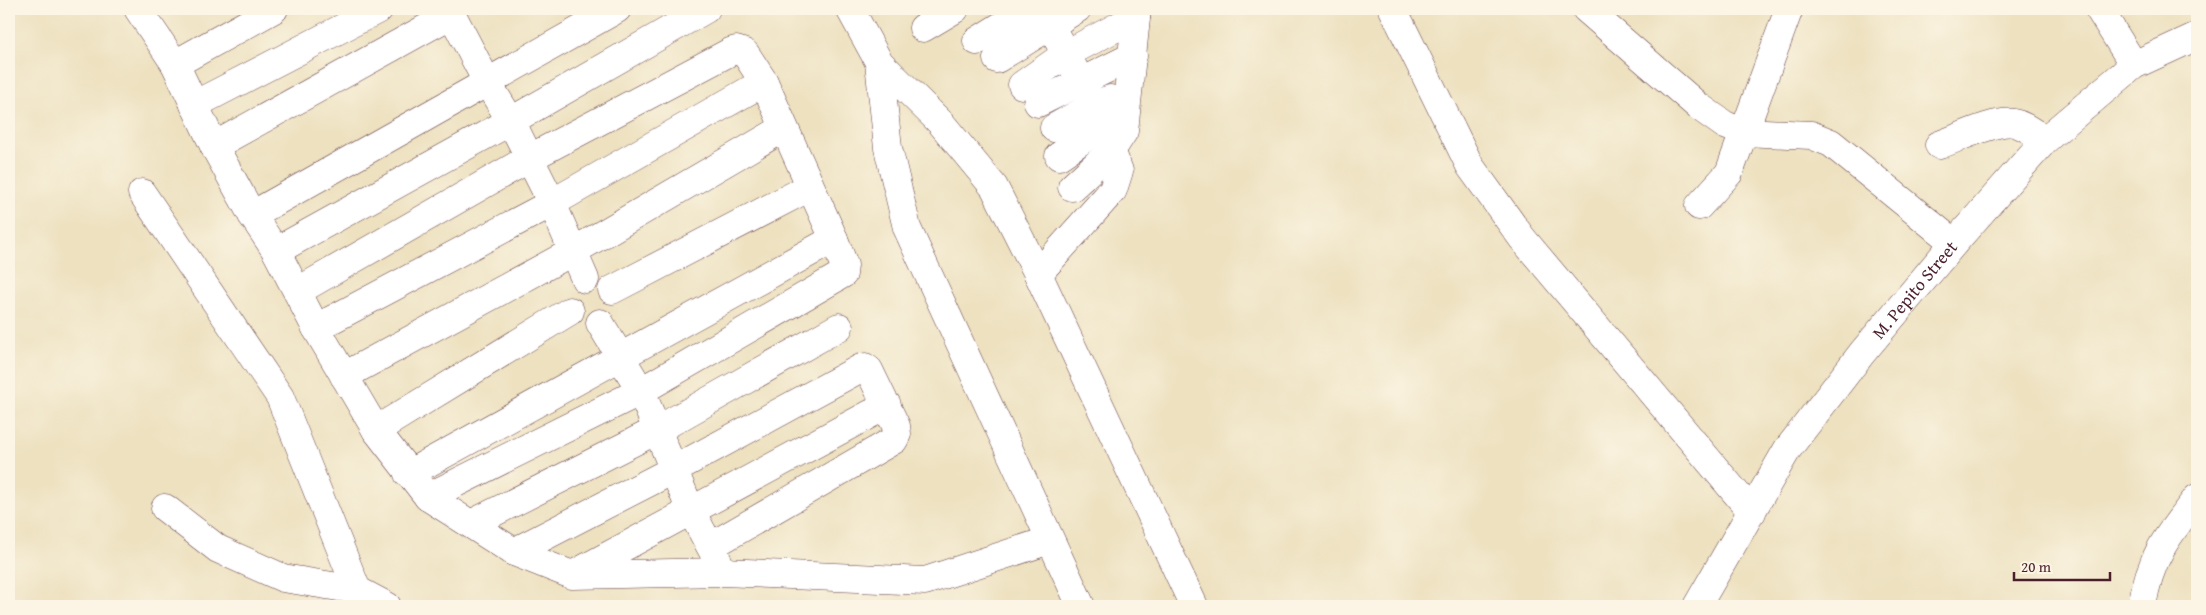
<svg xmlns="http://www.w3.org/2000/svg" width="2206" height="615" font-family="'Gentium Book Plus',serif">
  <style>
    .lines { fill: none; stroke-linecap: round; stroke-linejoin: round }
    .minor-casing { stroke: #623c41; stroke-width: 29 }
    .minor { stroke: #fff; stroke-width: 28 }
    .labels { text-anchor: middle; stroke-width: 4.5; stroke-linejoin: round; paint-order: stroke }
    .street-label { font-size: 18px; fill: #4a1f2b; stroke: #fcf5e5 }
  </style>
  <rect width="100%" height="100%" fill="#fcf5e5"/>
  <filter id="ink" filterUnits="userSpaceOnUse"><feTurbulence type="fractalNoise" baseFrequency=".02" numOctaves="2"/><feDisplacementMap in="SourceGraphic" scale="10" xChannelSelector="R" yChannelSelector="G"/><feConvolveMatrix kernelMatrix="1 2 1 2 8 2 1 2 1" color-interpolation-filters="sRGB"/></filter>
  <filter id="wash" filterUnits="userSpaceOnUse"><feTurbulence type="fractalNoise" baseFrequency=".0096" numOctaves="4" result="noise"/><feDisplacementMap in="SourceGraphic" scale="20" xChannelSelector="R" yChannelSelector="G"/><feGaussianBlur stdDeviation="1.12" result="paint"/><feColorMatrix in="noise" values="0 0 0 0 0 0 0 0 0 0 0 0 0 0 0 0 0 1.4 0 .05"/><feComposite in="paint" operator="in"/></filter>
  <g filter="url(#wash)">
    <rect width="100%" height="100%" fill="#ede1c0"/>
  </g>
  <g filter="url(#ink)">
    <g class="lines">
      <defs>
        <g id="minor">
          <path d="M 138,9 L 175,64 L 214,146 L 252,215 L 276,251 L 316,328 L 376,430 L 428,497 L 514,552 L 572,575 L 723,572 L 925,581 L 1050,540"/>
          <path d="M 449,9 L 487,82 L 511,121 L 552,203 L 585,279"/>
          <path d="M 850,9 L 879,62"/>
          <path d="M 1393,9 L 1470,166 L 1522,238 L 1752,512"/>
          <path d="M 1586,9 L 1698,106 L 1725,125 L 1743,132 L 1811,135 L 1831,143 L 1954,243"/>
          <path d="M 2099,9 L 2134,65"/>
          <path d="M 923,28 L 955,9"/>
          <path d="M 977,41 L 1028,9"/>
          <path d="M 997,59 L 1077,9"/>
          <path d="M 175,64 L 274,9"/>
          <path d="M 1022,85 L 1066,54 L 1136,17"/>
          <path d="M 1038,103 L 1133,56"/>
          <path d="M 194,105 L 379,9"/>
          <path d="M 1054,128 L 1094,105 L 1110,99"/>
          <path d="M 1939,145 C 1956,139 1997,119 2014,123 C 2025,125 2035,134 2045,140"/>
          <path d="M 214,146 L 452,14"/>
          <path d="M 1059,156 L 1101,127"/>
          <path d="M 1072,187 L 1111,151 L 1124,131 L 1137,9"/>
          <path d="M 142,193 L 280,397 L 357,590"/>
          <path d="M 1699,206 L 1729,173 L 1789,9"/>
          <path d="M 252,215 L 617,9"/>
          <path d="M 276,251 L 511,121 L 706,9"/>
          <path d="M 1038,274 L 1113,190 L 1119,171 L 1094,105 L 1041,9"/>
          <path d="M 612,290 L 810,187"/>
          <path d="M 298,291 L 528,159 L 730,52 L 736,50 L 745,53 L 764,82 L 834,239 L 844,265 L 843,274 L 641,391 L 428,497"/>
          <path d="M 600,323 L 641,391 L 690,509 L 719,563"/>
          <path d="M 316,328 L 552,203 L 764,82"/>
          <path d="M 344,376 L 572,252 L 784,128"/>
          <path d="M 376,430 L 570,311"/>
          <path d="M 408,474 L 834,239"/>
          <path d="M 165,508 L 218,549 L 283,578 L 357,590 L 387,606"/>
          <path d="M 471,524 L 657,430 L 839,327"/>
          <path d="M 514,552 L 673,470 L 861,368 L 865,367 L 869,370 L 896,426 L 897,434 L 894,440 L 711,546"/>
          <path d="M 576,573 L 887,405"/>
          <path d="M 1081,606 L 907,228 L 888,148 L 879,62 L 941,123 L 994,187 L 1038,274 L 1194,606"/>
          <path id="s1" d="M 1697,606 L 1787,450 L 1862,353 L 1954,243 L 2045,140 L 2134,65 L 2197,36"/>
          <path d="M 2142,606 C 2150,557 2167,536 2197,498"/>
        </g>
      </defs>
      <use href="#minor" class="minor-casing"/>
      <use href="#minor" class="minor"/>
    </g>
  </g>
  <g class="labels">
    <g class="street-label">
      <text dy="6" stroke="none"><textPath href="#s1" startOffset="385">M. Pepito Street</textPath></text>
    </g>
  </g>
  <rect width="2206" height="615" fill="none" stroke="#fcf5e5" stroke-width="30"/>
  <path d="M2014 572v8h96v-8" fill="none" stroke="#4a1f2b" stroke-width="2.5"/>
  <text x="2021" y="572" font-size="15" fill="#4a1f2b" stroke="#fcf5e5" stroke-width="4" paint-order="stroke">20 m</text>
</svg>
